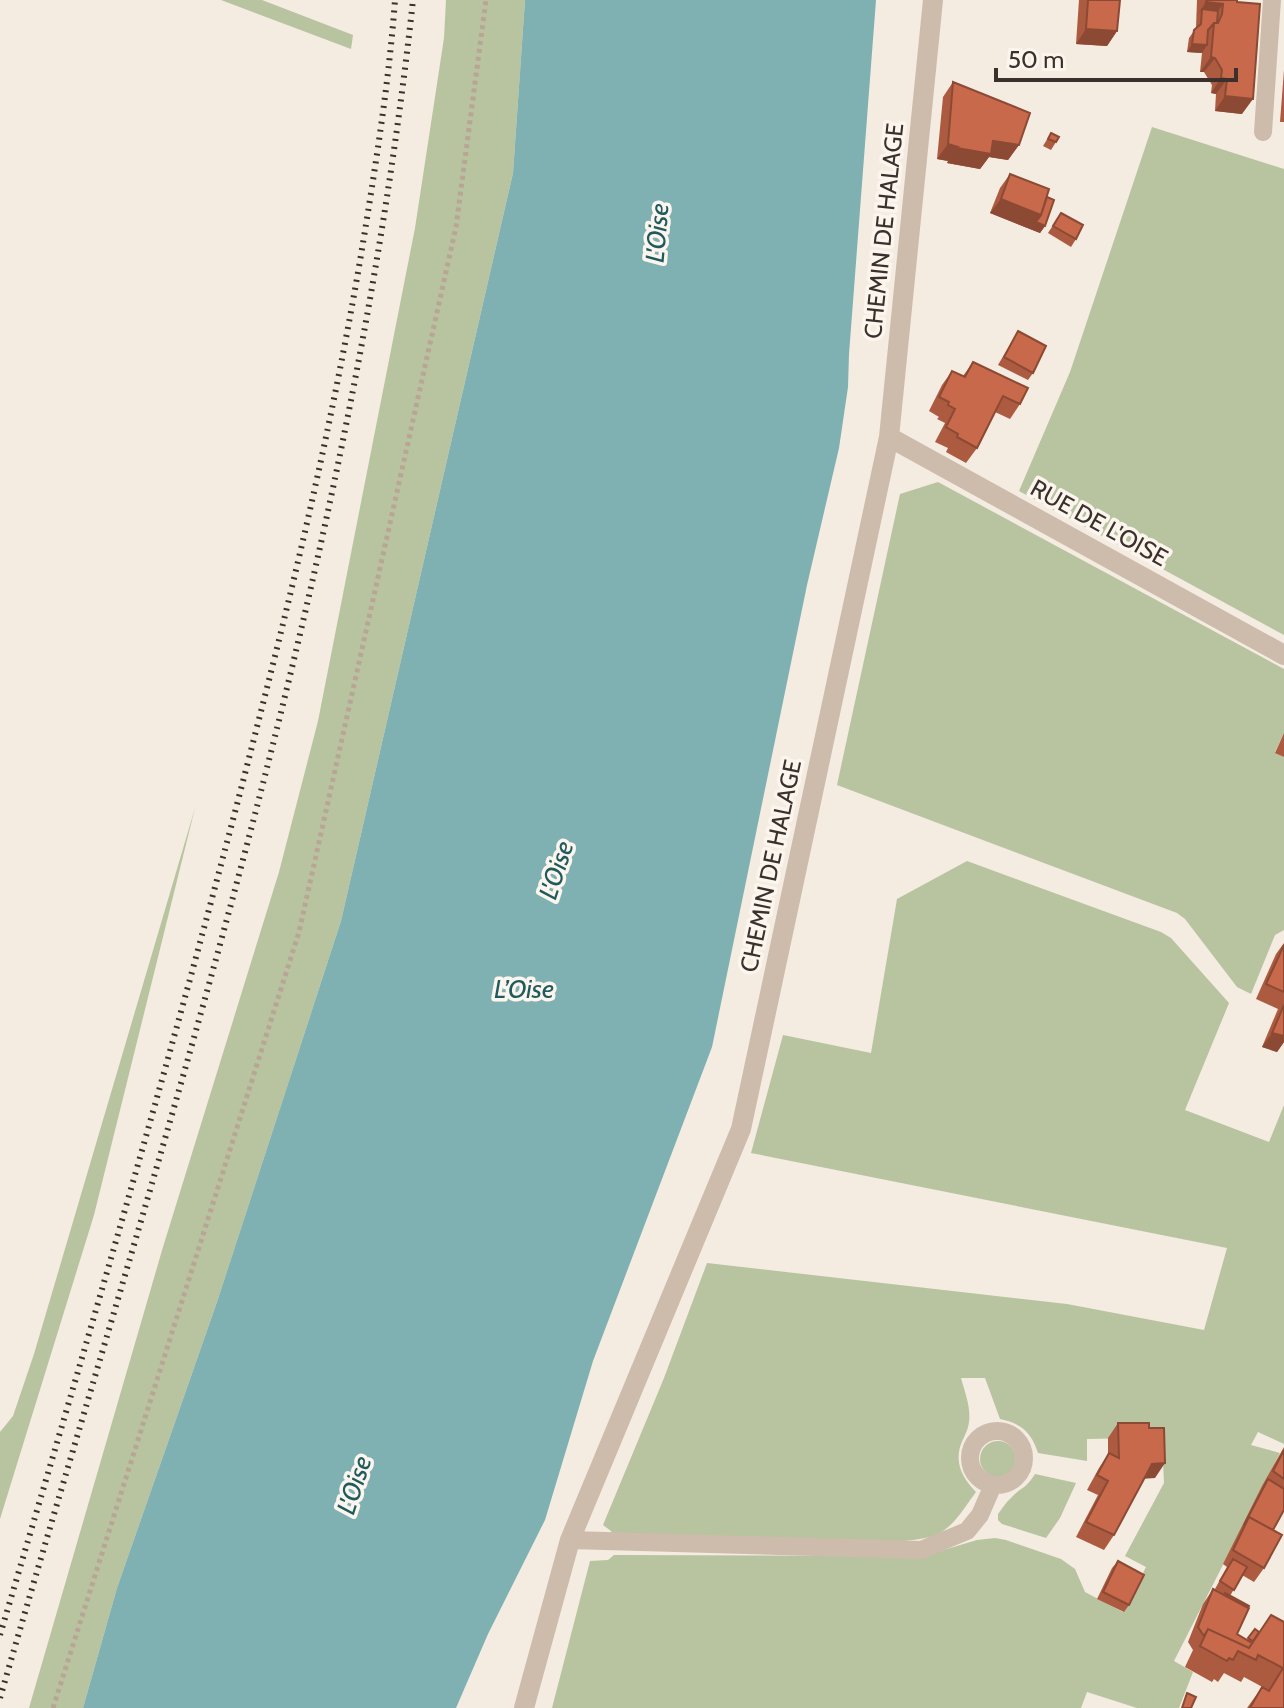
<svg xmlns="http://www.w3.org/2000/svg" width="1284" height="1708" font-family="Cabin,sans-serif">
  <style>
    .green { fill: #b8c4a0 }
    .water { fill: #7fb0b2 }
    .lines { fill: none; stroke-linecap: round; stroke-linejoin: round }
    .path { stroke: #b9a596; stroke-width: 5; stroke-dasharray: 4 4; stroke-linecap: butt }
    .service { stroke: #cdbbac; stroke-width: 18 }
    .minor { stroke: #cdbbac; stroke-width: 20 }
    .rail { stroke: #3b302b; stroke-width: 6; stroke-dasharray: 2 6; stroke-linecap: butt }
    .wall { fill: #ac5a40 }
    .shaded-wall { fill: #8c4a34 }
    .building { fill: #c8694b; stroke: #8c4a34; stroke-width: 2 }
    .labels { text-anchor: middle; stroke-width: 7; stroke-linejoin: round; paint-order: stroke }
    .street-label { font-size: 24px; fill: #3b302b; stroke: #fbf5ee }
    .water-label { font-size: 26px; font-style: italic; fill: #1f5a5e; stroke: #fbf5ee }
  </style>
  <rect width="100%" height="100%" fill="#f4ebe1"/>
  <path class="green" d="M 221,0 L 262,0 L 353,35 L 351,49 Z
    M 446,0 L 525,0 L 513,173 L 341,921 L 217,1302 L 117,1588 L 83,1708 L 29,1708 L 163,1247 L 279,872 L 318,721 L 415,228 L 444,38 Z
    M 1152,127 L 1284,169 L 1284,635 L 1019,491 L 1070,372 Z
    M 938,482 L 1284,669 L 1284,733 L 1275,752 L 1284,757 L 1284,930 L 1275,935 L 1251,994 L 1237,987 L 1185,919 L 1177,913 L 837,785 L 900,494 Z
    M 195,808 L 94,1215 L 0,1519 L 0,1432 L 13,1416 L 34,1354 Z
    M 967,861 L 1161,932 L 1171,938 L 1229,1003 L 1185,1110 L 1269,1142 L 1284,1105 L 1284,1444 L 1258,1432 L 1251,1445 L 1280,1453 L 1174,1661 L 1193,1672 L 1179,1708 L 1137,1708 L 1087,1692 L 1081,1708 L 552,1708 L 590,1561 L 608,1560 L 614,1555 L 886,1556 L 930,1554 L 977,1540 L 995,1538 L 1006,1540 L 1061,1559 L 1075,1569 L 1085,1592 L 1123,1612 L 1146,1567 L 1125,1556 L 1164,1483 L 1162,1442 L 1138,1438 L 1087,1439 L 1087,1461 L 1038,1453 C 1032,1433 1021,1423 1000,1419 L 985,1378 L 961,1378 C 965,1393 971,1407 969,1422 C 968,1431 963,1438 960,1447 C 955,1466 964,1479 976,1492 C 964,1508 951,1532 930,1537 C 922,1539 912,1540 904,1541 L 614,1537 L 611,1531 L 603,1525 L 664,1378 L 707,1263 L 1067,1304 L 1204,1330 L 1227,1248 L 751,1153 L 783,1035 L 871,1053 L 897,899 Z
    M980 1459a18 18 0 1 1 36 0a18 18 0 1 1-36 0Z
    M 1035,1474 L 1076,1483 L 1060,1518 L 1046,1538 L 1002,1524 L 998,1520 L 998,1514 C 1002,1509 1006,1502 1011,1498 C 1021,1487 1026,1489 1035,1474 Z"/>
  <path class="water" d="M 525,0 L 876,0 L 849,354 L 848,387 L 839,448 L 807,585 L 712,1047 L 593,1361 L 545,1520 L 488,1634 L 456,1708 L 83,1708 L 117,1588 L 217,1302 L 341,921 L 513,173 Z"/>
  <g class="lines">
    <path class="path" d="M 53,1708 L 299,932 L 456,227 L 486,0"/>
    <path class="service" d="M 1263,132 L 1272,0
      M970 1458a27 27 0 1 1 54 0a27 27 0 1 1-54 0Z
      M 570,1540 L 921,1550 L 967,1531 L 980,1515 L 993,1485"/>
    <path class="minor" d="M 889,437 L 1284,655
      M 524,1708 L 570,1540 L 741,1129 L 889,437 L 933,0"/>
    <path class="rail" d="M 0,1635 C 90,1332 180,1029 258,723 C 299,564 336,405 363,243 C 376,163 389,81 395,0
      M 0,1698 C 162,1139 350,581 413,0"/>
  </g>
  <path class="wall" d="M 1079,0 L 1120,0 L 1117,31 L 1107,46 L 1076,44 Z
    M 1197,0 L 1237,0 L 1242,114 L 1215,111 L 1216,94 L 1211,93 L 1212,85 L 1204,72 L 1200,72 L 1202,53 L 1187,52 L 1189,38 L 1196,28 Z
    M 1284,70 L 1284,122 L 1280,122 Z
    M 953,82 L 1019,145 L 1008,160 L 989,157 L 980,169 L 947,163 L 948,161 L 937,159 L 943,97 Z
    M 1051,133 L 1056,142 L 1051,150 L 1043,146 Z
    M 1010,174 L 1047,197 L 1045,226 L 1040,233 L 990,213 L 1000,188 Z
    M 1061,213 L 1076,239 L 1071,247 L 1048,233 Z
    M 1018,331 L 1033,373 L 1028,380 L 998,365 Z
    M 973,362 L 1020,404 L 1010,419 L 995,412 L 977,448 L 966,463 L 946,452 L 948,448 L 935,442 L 945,423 L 937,419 L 939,417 L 929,411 L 942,385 L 952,371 L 963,376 Z
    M 1284,733 L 1284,757 L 1275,753 Z
    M 1284,943 L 1284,1042 L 1277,1052 L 1262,1047 L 1278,1009 L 1256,999 L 1276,954 Z
    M 1118,1423 L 1155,1478 L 1144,1478 L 1114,1535 L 1104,1550 L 1076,1537 L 1098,1495 L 1087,1490 L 1099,1468 L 1108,1454 L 1108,1438 Z
    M 1284,1447 L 1284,1510 L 1273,1530 L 1264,1568 L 1254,1582 L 1242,1575 L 1230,1596 L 1237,1634 L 1247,1640 L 1255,1629 L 1259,1632 L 1284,1622 L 1284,1708 L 1247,1708 L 1262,1687 L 1268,1690 L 1244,1677 L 1241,1682 L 1224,1673 L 1218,1682 L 1214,1679 L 1212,1682 L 1185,1667 L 1193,1650 L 1188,1642 L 1203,1604 L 1213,1589 L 1224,1594 L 1215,1589 L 1227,1567 L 1223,1564 L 1262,1486 Z
    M 1118,1561 L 1129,1605 L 1124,1612 L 1097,1599 L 1112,1568 Z"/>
  <path class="shaded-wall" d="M 1206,2 L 1223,4 L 1213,18 L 1202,9 L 1196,17 Z
    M 1086,29 L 1117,31 L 1107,46 L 1076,44 Z
    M 1192,44 L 1207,45 L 1202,53 L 1187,52 Z
    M 1211,57 L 1215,58 L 1204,72 L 1200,72 Z
    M 1221,78 L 1227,79 L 1216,94 L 1211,93 Z
    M 1225,96 L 1253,99 L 1242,114 L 1215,111 Z
    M 993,141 L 1019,145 L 1008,160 L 989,157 L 980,169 L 947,163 L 957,148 Z
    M 948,144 L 958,147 L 948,161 L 937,159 Z
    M 1001,199 L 1041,215 L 1045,226 L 1040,233 L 990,213 Z
    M 1272,1033 L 1284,1036 L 1284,1042 L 1277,1052 L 1262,1047 Z
    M 1165,1463 L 1155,1478 L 1141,1479 L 1152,1464 Z"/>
  <path class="building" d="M 1088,0 L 1120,0 L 1117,31 L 1086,29 Z
    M 1207,0 L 1237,0 L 1237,2 L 1260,4 L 1253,99 L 1225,96 L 1227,79 L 1221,78 L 1222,70 L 1215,58 L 1211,57 L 1214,23 L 1218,23 L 1222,14 L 1223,4 L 1206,2 Z
    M 1202,9 L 1218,11 L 1217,22 L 1216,23 L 1214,23 L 1208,30 L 1207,45 L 1192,44 L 1194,30 L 1201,24 Z
    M 953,82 L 1030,113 L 1019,145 L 993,141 L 991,154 L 957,148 L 958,147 L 948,144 Z
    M 1051,133 L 1059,137 L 1056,142 L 1048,139 Z
    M 1010,174 L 1049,189 L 1041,215 L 1001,199 Z
    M 1047,197 L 1054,200 L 1045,226 L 1036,222 L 1041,215 Z
    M 1061,213 L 1083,225 L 1076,239 L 1053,226 Z
    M 1018,331 L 1046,346 L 1033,373 L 1004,357 Z
    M 973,362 L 1028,388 L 1020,404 L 1003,396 L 977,448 L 957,437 L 958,434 L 946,427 L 955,409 L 948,405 L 949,402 L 939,397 L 952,371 L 965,377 Z
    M 1284,945 L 1284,992 L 1266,984 Z
    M 1284,1005 L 1284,1036 L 1272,1033 Z
    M 1118,1423 L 1149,1423 L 1149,1428 L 1164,1428 L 1165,1463 L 1152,1464 L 1114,1535 L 1086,1522 L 1108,1481 L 1097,1475 L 1109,1453 L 1119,1458 Z
    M 1284,1450 L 1284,1479 L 1273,1471 Z
    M 1268,1479 L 1284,1489 L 1284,1510 L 1273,1530 L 1249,1517 L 1244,1525 Z
    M 1249,1517 L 1282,1535 L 1264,1568 L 1233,1550 Z
    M 1233,1559 L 1247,1567 L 1234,1590 L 1220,1581 Z
    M 1118,1561 L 1144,1575 L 1129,1605 L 1103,1592 Z
    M 1213,1589 L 1249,1608 L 1237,1634 L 1252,1643 L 1249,1648 L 1208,1629 L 1204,1636 L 1198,1627 Z
    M 1225,1593 L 1249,1606 L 1248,1608 L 1224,1595 Z
    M 1271,1615 L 1284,1622 L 1284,1708 L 1250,1708 L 1262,1687 L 1269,1691 L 1283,1668 L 1258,1655 L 1256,1660 L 1238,1651 L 1233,1660 L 1229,1658 L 1227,1661 L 1200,1646 L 1208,1629 L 1249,1648 Z
    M 1255,1629 L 1259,1632 L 1253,1641 L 1248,1638 Z
    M 1187,1693 L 1196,1697 L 1191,1708 L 1182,1708 Z"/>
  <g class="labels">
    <g class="street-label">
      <text transform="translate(884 231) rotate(-84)" y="8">CHEMIN DE HALAGE</text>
      <text transform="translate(1099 523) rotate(29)" y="8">RUE DE L'OISE</text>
      <text transform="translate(771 866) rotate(-78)" y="8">CHEMIN DE HALAGE</text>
    </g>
    <g class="water-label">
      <text transform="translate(657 233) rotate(-85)" y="9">L'Oise</text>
      <text transform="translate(556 870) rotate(-72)" y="9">L'Oise</text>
      <text x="524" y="998">L’Oise</text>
      <text transform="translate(354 1485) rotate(-72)" y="9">L'Oise</text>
    </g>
  </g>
  <path d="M996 68v12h240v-12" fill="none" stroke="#3b302b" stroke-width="4"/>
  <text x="1008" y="68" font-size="24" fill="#3b302b" stroke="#fbf5ee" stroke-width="6" paint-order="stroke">50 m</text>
</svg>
